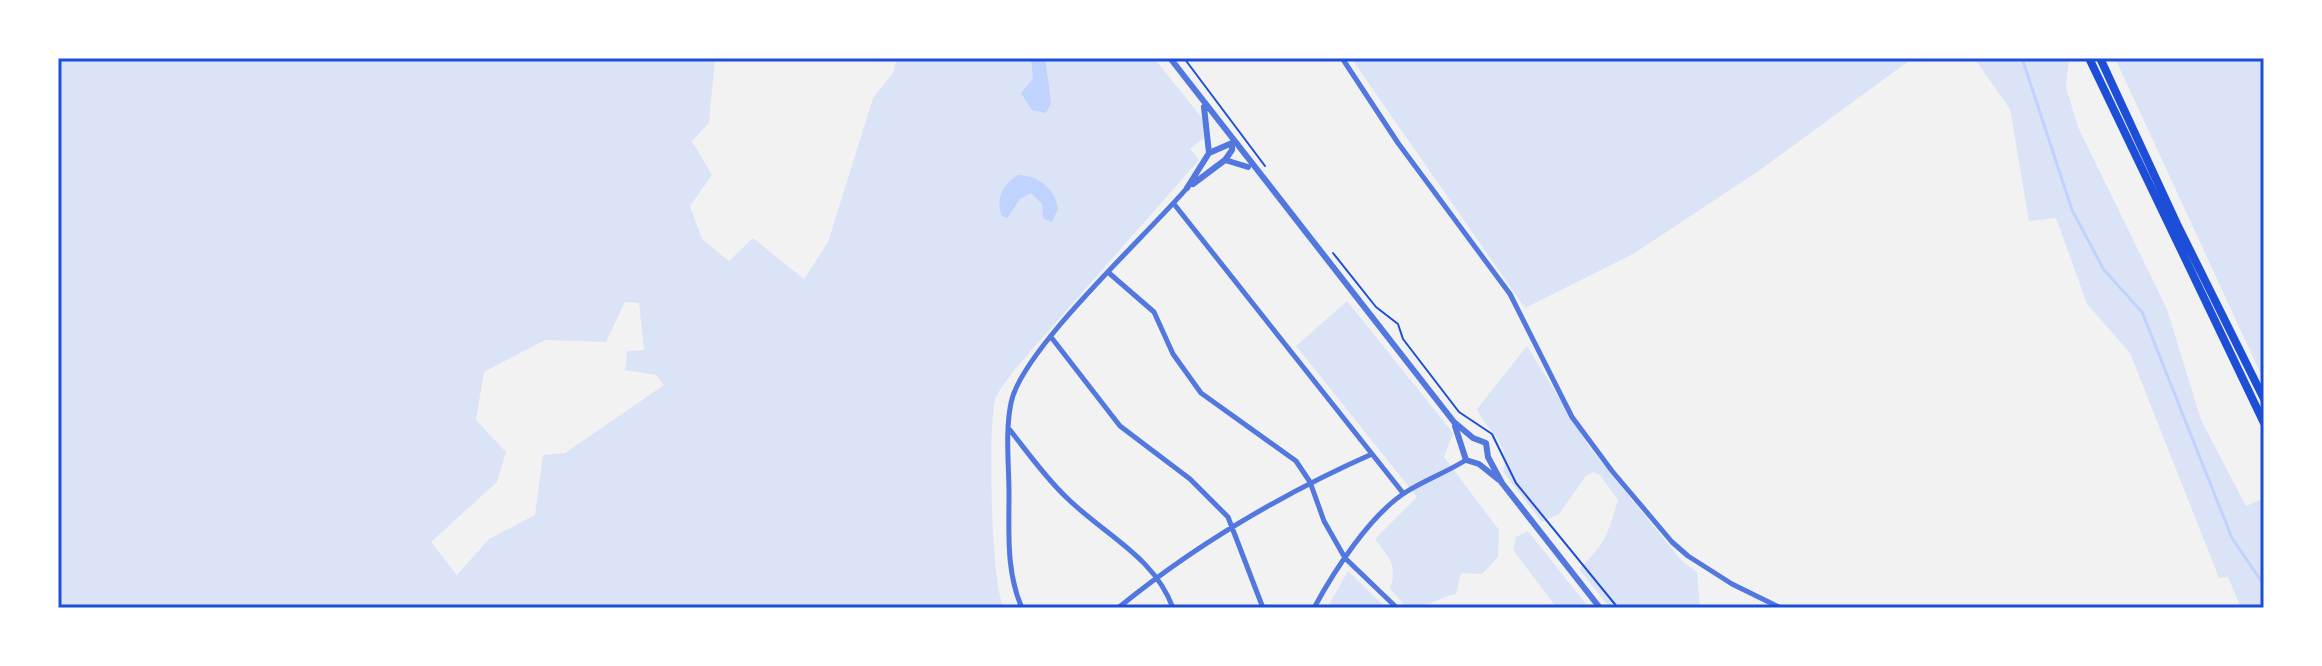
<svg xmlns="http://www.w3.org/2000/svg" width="2322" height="666" font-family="Figtree,sans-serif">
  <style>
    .green { fill: #dbe4f7; fill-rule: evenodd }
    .water { fill: #bfd3fe }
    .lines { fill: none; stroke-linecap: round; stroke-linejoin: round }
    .stream { stroke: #bfd3fe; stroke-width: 3 }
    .path { stroke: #1d4ed8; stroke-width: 2 }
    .minor { stroke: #5277de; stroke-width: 5 }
    .tertiary { stroke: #5277de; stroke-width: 6 }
    .motorway { stroke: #1d4ed8; stroke-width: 8 }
    .neatline { fill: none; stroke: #1d4ed8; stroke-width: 3 }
  </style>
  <rect width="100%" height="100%" fill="#f2f2f2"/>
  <path class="green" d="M 58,58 L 715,58 L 709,123 L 692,141 L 712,175 L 690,206 L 702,239 L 729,261 L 753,238 L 804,279 L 828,242 L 873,98 L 893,73 L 897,58 L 1154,58 L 1202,118 L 1204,138 L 1190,149 L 1199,160 L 1015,369 C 1009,378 998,390 995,400 C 988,430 991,585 1004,608 L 58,608 ZM 625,302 L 639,303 L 644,350 L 627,351 L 625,370 L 656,375 L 664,385 L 565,453 L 543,455 L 535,515 L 489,539 L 457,575 L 431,542 L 497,482 L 506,452 L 476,420 L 484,372 L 545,340 L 606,342 Z
    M 1351,58 L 1913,58 L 1760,170 L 1633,254 L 1525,308 Z
    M 1974,58 L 2069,58 L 2066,87 L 2078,127 L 2167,309 L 2201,420 L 2246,506 L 2264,498 L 2264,608 L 2241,608 L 2228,577 L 2219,578 L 2130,353 L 2087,304 L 2056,218 L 2029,221 L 2010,109 Z
    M 2115,58 L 2264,58 L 2264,381 Z
    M 1347,301 L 1453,433 L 1444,457 L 1499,530 L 1498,557 L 1482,574 L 1461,573 L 1456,594 C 1437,598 1426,608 1407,608 L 1390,588 C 1398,566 1389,557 1375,539 L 1417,497 L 1296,346 Z
    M 1527,346 L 1590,448 L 1681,560 L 1697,572 L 1700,608 L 1610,608 L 1579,569 C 1608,540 1606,537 1618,500 L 1600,475 L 1593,472 L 1586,476 L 1559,514 L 1542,522 L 1503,472 C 1512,443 1487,433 1477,409 Z
    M 1528,531 L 1589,608 L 1557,608 L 1513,550 L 1516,537 Z
    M 1348,571 L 1386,608 L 1327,608 Z"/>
  <path class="water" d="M 1031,58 L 1045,58 L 1051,103 L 1046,113 L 1032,110 L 1021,93 L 1033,79 Z
    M 1018,175 C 1037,175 1056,189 1058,209 L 1052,222 L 1043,218 L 1042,204 L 1031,193 L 1020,199 L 1007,218 L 1002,216 C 995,200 1003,183 1018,175 Z"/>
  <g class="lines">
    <path class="stream" d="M 2022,58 L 2072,210 L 2104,270 L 2142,312 L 2232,538 L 2264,585"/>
    <path class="path" d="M 1184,58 L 1265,166
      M 1333,253 L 1376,307 L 1398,324 L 1403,339 L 1459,412 L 1492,434 L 1516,483 L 1618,608"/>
    <path class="minor" d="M 1342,58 L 1398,143 L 1510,294 L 1572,417 L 1612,471 L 1672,542 L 1688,556 L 1732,584 L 1781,608
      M 1174,204 L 1403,493
      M 1109,273 L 1154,312 L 1173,354 L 1201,393 L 1296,461 L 1310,482 L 1324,521 L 1345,558 L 1397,608
      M 1051,337 L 1120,426 L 1190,479 L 1228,517 L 1263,608
      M 1010,430 C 1028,453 1045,477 1066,497 C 1103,534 1154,556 1173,608
      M 1022,608 C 1006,572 1009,533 1009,494 C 1009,465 1005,432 1011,403 C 1021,350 1147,235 1187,188
      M 1118,608 C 1194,546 1282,494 1372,454
      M 1314,608 C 1334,571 1370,515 1406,492 C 1425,480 1447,472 1466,460"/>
    <path class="tertiary" d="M 1170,58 L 1454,422 L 1473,438 L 1486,443 L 1488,457 L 1502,483 L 1600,608
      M 1209,153 L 1232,143 L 1232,150 L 1225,160
      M 1193,184 L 1225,160 L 1248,167
      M 1187,188 L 1209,153 L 1204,107
      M 1455,426 L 1466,460 L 1479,464 L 1499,480"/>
    <path class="motorway" d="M 2089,58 L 2264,423
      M 2100,58 L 2177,224 L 2264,399"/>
  </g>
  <rect width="2322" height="666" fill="none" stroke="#ffffff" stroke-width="120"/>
  <rect x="60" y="60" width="2202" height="546" class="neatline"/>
</svg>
